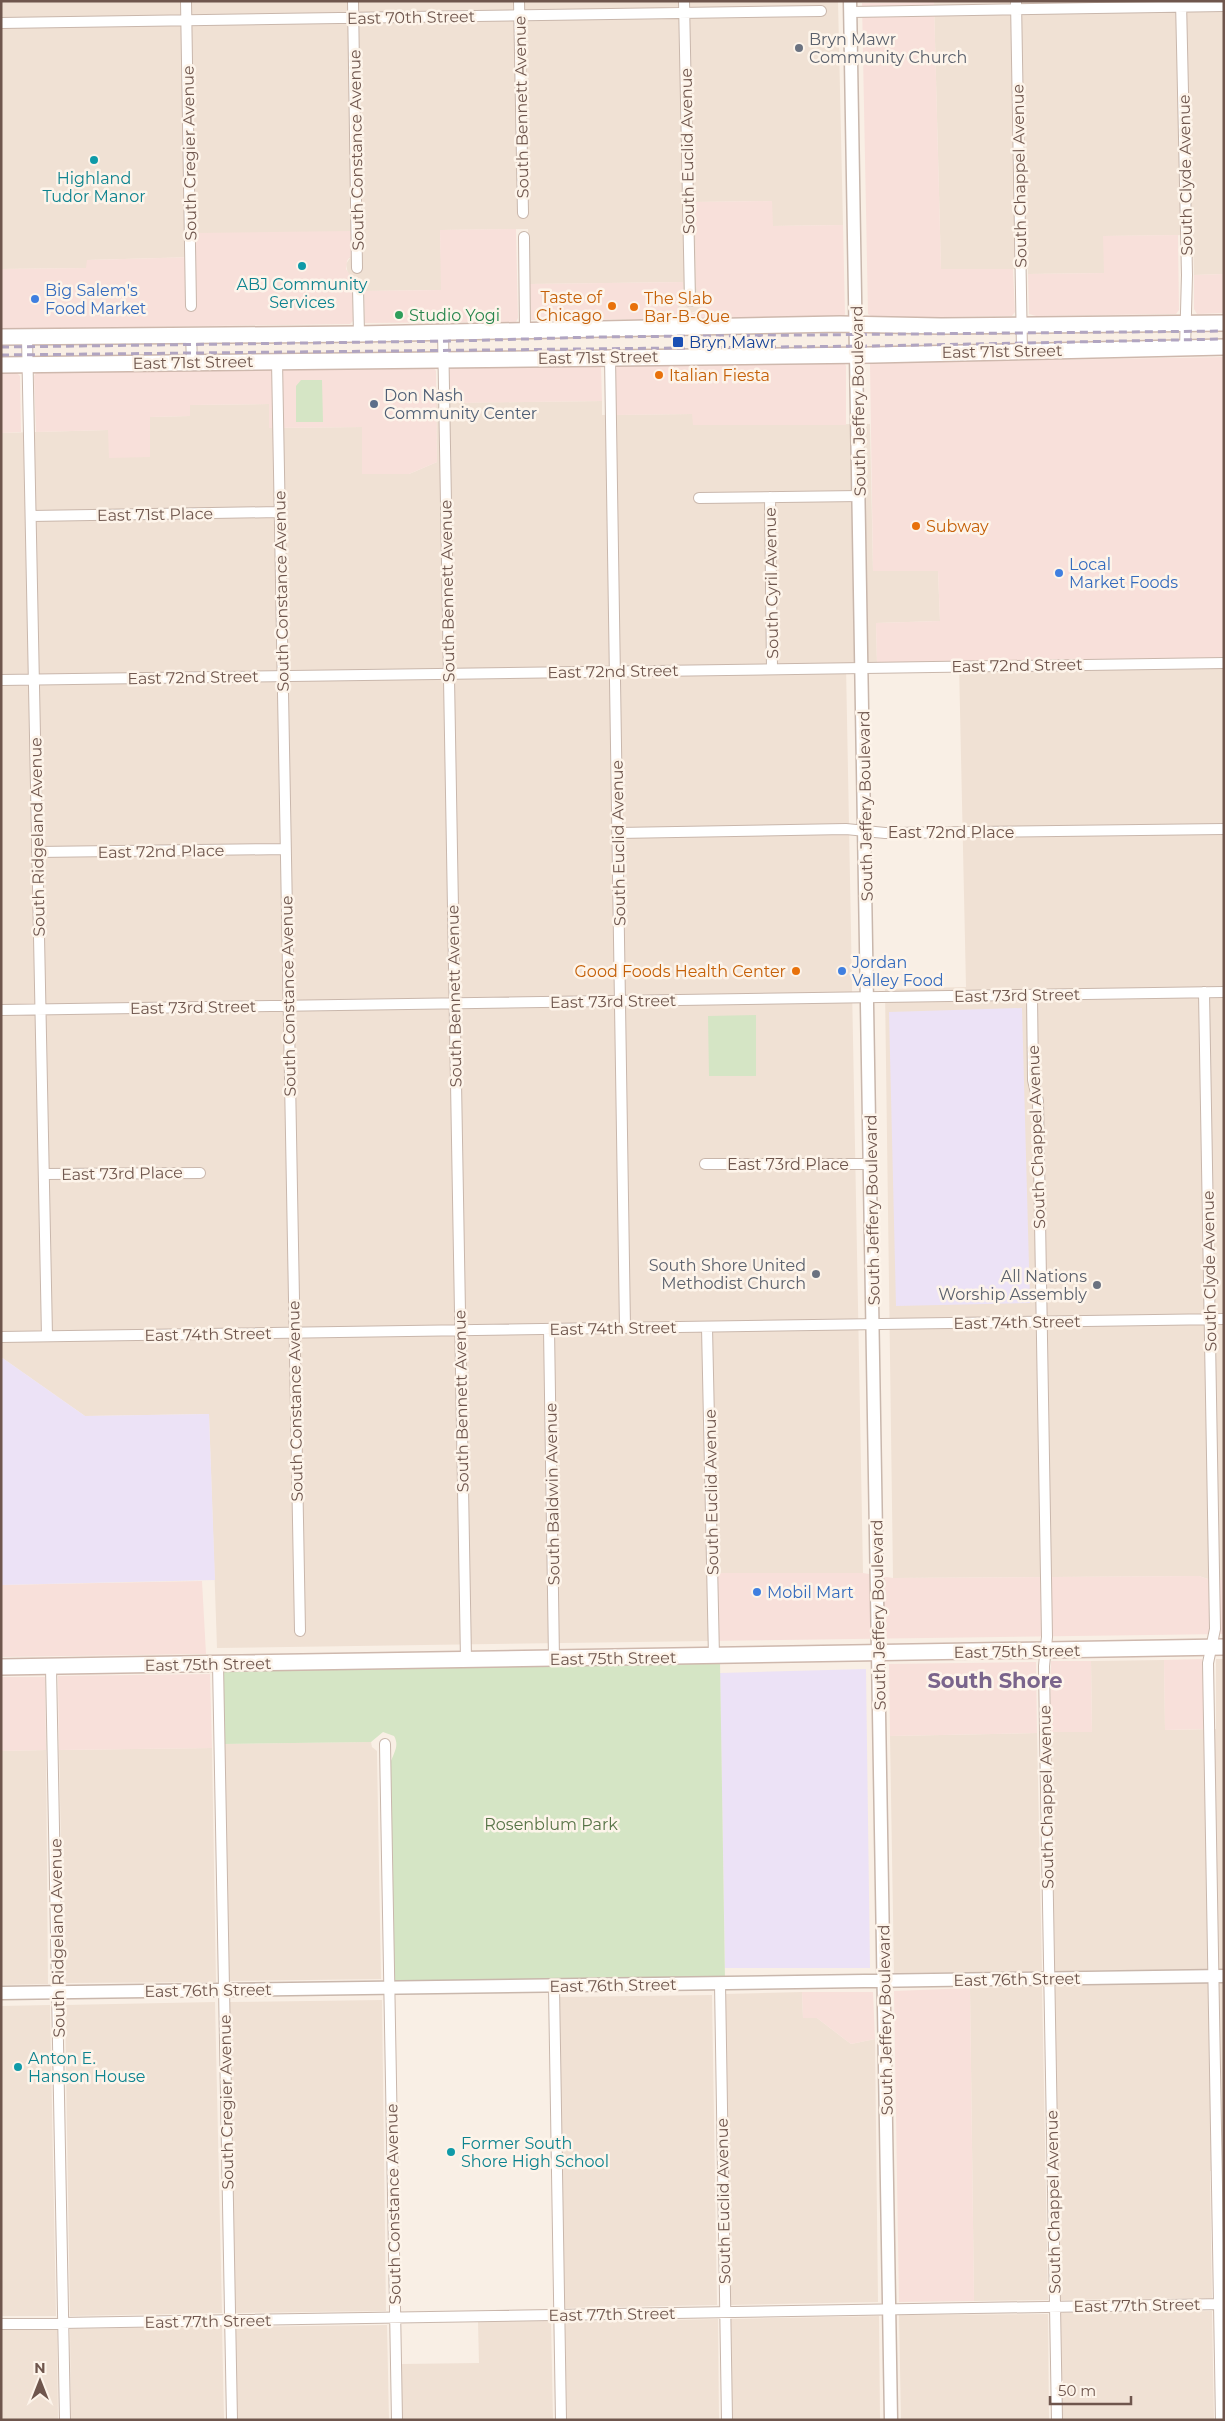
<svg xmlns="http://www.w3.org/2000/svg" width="1225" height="2421" font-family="Montserrat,sans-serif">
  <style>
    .residential { fill: #f0e1d4 }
    .commercial { fill: #f8e0da }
    .education { fill: #ece2f6 }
    .green { fill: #d5e5c5 }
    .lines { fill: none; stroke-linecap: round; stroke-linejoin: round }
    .minor-casing { stroke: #c9b7ac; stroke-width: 12 }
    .tertiary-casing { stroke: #c9b7ac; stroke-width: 15 }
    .secondary-casing { stroke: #ceb8ad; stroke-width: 18 }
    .minor { stroke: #fff; stroke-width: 10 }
    .tertiary { stroke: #fff; stroke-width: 12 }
    .secondary { stroke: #fff; stroke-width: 15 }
    .rail { stroke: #b1a5c1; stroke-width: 3; stroke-dasharray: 8 5; stroke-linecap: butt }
    .worship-dot { fill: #6b7280; stroke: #fdf4ea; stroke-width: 2 }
    .culture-dot { fill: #0f9aa8; stroke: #fdf4ea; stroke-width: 2 }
    .shop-dot { fill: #3f7fe0; stroke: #fdf4ea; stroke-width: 2 }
    .food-dot { fill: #e8710a; stroke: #fdf4ea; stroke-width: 2 }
    .leisure-dot { fill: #2e9e5b; stroke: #fdf4ea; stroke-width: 2 }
    .transit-dot { fill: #1a4fb4; stroke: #fdf4ea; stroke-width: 2 }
    .service-dot { fill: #5c6f8a; stroke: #fdf4ea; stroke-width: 2 }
    .labels { text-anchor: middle; stroke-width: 5; stroke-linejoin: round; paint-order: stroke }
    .street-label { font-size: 16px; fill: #6f564d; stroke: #fdf4ea }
    .worship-label { font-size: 16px; fill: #5b616d; stroke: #fdf4ea; text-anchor: end }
    .culture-label { font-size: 16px; fill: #0d838f; stroke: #fdf4ea }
    .shop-label { font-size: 16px; fill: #366cbe; stroke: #fdf4ea; text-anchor: start }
    .food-label { font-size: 16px; fill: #c56008; stroke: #fdf4ea; text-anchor: start }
    .leisure-label { font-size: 16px; fill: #27864d; stroke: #fdf4ea; text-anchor: start }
    .transit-label { font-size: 16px; fill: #164399; stroke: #fdf4ea; text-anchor: start }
    .service-label { font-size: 16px; fill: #4e5e75; stroke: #fdf4ea; text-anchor: start }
    .park-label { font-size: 16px; fill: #587447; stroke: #fdf4ea }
    .district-label { font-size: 21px; font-weight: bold; fill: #7a658c; stroke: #fdf4ea }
  </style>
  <rect width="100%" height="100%" fill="#f9efe5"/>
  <path class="residential" d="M 1,1 L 838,1 L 843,225 L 772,226 L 772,201 L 695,202 L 698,292 L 702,301 L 699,310 L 688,314 L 678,308 L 678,301 L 682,293 L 683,282 L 530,284 L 528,229 L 440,230 L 442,290 L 364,291 L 364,285 L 353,285 L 352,278 L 348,274 L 346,264 L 350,258 L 196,233 L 196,257 L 87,260 L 87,268 L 1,269 Z
    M 862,1 L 1224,1 L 1224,274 L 1194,275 L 1193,235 L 1104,236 L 1105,273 L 1028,274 L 1028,269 L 941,270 L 934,2 Z
    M 602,401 L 602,415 L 693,414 L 693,425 L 870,424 L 873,571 L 938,571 L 940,621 L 876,623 L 877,664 L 846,665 L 863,1573 L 708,1573 L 708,1641 L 217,1648 L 209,1414 L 85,1416 L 1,1357 L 1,433 L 108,430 L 150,457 L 150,417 L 190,416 L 190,405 L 269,404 L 270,428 L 362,427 L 362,474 L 409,474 L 437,462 L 436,403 Z
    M 1224,659 L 1224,1580 L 1211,1580 L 1199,1576 L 893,1578 L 885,989 L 966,987 L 959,664 Z
    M 1216,1659 L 1224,1659 L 1224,2303 L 1221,2171 L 1210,2171 L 1212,2298 L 1060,2300 L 1055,1986 L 1132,1984 L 1131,1970 L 1055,1971 L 1050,1732 L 1092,1731 L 1091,1661 L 1164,1660 L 1165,1730 L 1216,1729 Z
    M 1037,1733 L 1042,1971 L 894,1973 L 890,1736 Z
    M 371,1742 L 372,1747 L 377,1751 L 377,1755 L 381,1979 L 229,1981 L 224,1744 Z
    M 212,1748 L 216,1982 L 64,1983 L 59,1750 Z
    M 46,1750 L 48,1984 L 1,1985 L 1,1751 Z
    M 1042,1986 L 1048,2300 L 974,2301 L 970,1988 Z
    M 802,1992 L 803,2018 L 817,2018 L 851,2044 L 875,2039 L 878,2302 L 730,2305 L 725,1994 Z
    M 712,1995 L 717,2305 L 563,2308 L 560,1997 Z
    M 382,2000 L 386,2311 L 235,2313 L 230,2002 Z
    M 215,2002 L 222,2313 L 70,2316 L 65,2005 Z
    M 50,2005 L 56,2316 L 1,2316 L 1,2006 Z
    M 1212,2311 L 1214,2420 L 1062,2420 L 1061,2313 Z
    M 1048,2314 L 1049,2420 L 901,2420 L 899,2315 Z
    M 879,2316 L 880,2420 L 732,2420 L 731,2319 Z
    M 718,2319 L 719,2420 L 567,2420 L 565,2322 Z
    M 551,2321 L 553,2420 L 402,2420 L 401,2364 L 479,2363 L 478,2322 Z
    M 387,2325 L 389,2420 L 237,2420 L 236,2327 Z
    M 222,2326 L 224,2420 L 71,2420 L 70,2329 Z
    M 1,2330 L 57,2330 L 58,2420 L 1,2420 Z"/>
  <path class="commercial" d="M 934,2 L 941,269 L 1013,269 L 1015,312 L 1012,316 L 874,318 L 868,314 L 862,3 Z
    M 772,201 L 773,226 L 843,225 L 845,314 L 843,318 L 531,320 L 530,284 L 683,282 L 683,290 L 678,301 L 678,308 L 688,314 L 694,313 L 699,310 L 702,301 L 696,287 L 695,202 Z
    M 516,229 L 518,318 L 516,322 L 365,323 L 364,291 L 441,290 L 440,230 Z
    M 352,231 L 352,254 L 347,261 L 346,269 L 352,278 L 353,321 L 350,324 L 1,329 L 1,269 L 86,268 L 87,260 L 196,257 L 195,233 Z
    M 1178,235 L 1179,310 L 1176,314 L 1036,316 L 1029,314 L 1028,274 L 1104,273 L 1103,236 Z
    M 1224,274 L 1224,313 L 1197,314 L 1194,309 L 1194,275 Z
    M 1224,357 L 1224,659 L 877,664 L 876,623 L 940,621 L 938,571 L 873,571 L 870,363 Z
    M 844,362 L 846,366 L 846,425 L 693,425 L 692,414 L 616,415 L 616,368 L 618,365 Z
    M 599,366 L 601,368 L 602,401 L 449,403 L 449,370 L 453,367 Z
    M 433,367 L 436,371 L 437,462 L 409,474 L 362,474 L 362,427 L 269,428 L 269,404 L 190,405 L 190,416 L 150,417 L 150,457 L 109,458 L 108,430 L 36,432 L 34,376 L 37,372 Z
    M 1,373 L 17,373 L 20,376 L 21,432 L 1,433 Z
    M 708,1573 L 863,1573 L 893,1578 L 1199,1576 L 1211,1580 L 1224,1580 L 1224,1634 L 708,1641 Z
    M 202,1581 L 206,1654 L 1,1657 L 1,1585 Z
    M 1202,1659 L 1204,1729 L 1165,1730 L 1164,1660 Z
    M 1051,1661 L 1091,1661 L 1092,1732 L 1050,1732 Z
    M 1036,1662 L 1037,1733 L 890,1736 L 889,1664 Z
    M 210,1674 L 212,1748 L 59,1750 L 58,1676 Z
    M 1,1677 L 45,1677 L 46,1750 L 1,1751 Z
    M 970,1988 L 974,2301 L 899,2302 L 894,1991 Z
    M 802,1992 L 873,1992 L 875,2039 L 851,2044 L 817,2018 L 803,2018 Z"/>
  <path class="education" d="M 1022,1008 L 1030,1303 L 896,1306 L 889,1012 Z
    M 1,1357 L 85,1416 L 209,1414 L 215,1580 L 1,1585 Z
    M 866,1669 L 870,1968 L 725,1968 L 720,1673 Z"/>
  <path class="green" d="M 301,380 L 322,380 L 323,422 L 296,422 L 296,386 Z
    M 756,1015 L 756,1076 L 709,1076 L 708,1016 Z
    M 720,1661 L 725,1980 L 394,1985 L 390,1764 C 393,1754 400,1746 394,1736 L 383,1732 L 371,1742 L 224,1744 L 223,1669 Z"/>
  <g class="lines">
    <defs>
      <path id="minor" d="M 186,1 L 191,306
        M 353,1 L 357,268
        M 519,1 L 523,213
        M 684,1 L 690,301
        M 1016,1 L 1022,351
        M 1181,1 L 1187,275 L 1185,349
        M 851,12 L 1224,6
        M 1,23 L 821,11
        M 524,237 L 525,330
        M 358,288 L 359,334
        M 443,331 L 466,1660
        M 191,335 L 192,362
        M 27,337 L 47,1336
        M 610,357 L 625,1328
        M 277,361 L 300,1631
        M 770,497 L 772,669
        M 699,498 L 860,496
        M 31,516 L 279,512
        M 1,680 L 1224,663
        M 618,833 L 846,829 L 885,833 L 1224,829
        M 37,852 L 285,849
        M 1204,992 L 1215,1629 L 1208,1663 L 1221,2420
        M 1032,995 L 1033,1080 L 1038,1101 L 1047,1637 L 1044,1666 L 1045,1732 L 1057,2420
        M 1,1010 L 1224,992
        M 705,1164 L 871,1164
        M 44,1174 L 200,1173
        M 707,1327 L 714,1657
        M 549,1329 L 554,1659
        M 1,1337 L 1224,1319
        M 218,1664 L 232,2420
        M 51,1667 L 65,2420
        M 385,1744 L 397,2420
        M 720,1983 L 727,2420
        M 554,1986 L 561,2420
        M 1,2324 L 1224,2304"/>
      <path id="tertiary" d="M 850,1 L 891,2420
        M 1,1993 L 1224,1976"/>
      <path id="secondary" d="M 1,337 L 359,334 L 840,324 L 941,326 L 1224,323
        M 1,365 L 873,355 L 1224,347
        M 1,1667 L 1224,1647"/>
    </defs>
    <use href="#minor" class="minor-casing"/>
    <use href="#tertiary" class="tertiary-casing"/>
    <use href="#secondary" class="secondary-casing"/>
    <use href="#minor" class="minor"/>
    <use href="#tertiary" class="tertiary"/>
    <use href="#secondary" class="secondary"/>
    <path class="rail" d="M 1,347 L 456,341 L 594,337 L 1224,331
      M 1,355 L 873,346 L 1224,339"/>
  </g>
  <g class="worship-dot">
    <circle cx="799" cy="48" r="5"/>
    <circle cx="816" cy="1274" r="5"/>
    <circle cx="1097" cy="1285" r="5"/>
  </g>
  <g class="culture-dot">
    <circle cx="94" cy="160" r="5"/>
    <circle cx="302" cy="266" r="5"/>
    <circle cx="18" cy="2067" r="5"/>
    <circle cx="451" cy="2152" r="5"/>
  </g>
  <g class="shop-dot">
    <circle cx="35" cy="299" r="5"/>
    <circle cx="1059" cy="573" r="5"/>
    <circle cx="842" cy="971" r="5"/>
    <circle cx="757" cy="1592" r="5"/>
  </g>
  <g class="food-dot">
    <circle cx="612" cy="306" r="5"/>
    <circle cx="634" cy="307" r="5"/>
    <circle cx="659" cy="375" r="5"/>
    <circle cx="916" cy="526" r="5"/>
    <circle cx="796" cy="971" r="5"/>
  </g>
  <circle class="leisure-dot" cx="399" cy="315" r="5"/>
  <rect class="transit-dot" x="672" y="336" width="12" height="12" rx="2.5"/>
  <circle class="service-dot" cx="374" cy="404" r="5"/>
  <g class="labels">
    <g class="street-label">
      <text transform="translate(411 17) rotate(-1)" y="6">East 70th Street</text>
      <text transform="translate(521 107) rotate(-91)" y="6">South Bennett Avenue</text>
      <text transform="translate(356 150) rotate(-91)" y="6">South Constance Avenue</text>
      <text transform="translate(687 151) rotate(-91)" y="6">South Euclid Avenue</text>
      <text transform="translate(189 153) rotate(-91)" y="6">South Cregier Avenue</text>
      <text transform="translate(1185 175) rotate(-91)" y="6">South Clyde Avenue</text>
      <text transform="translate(1019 176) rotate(-91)" y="6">South Chappel Avenue</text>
      <text transform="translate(1002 351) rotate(-1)" y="6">East 71st Street</text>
      <text transform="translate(598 357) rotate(-1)" y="6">East 71st Street</text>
      <text transform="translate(193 362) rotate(-1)" y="6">East 71st Street</text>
      <text transform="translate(858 401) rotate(-91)" y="6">South Jeffery Boulevard</text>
      <text transform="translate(155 514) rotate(-1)" y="6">East 71st Place</text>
      <text transform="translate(771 583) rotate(-91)" y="6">South Cyril Avenue</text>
      <text transform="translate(281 591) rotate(-91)" y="6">South Constance Avenue</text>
      <text transform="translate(447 591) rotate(-91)" y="6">South Bennett Avenue</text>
      <text transform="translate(1017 665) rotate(-1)" y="6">East 72nd Street</text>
      <text transform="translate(613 671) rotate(-1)" y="6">East 72nd Street</text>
      <text transform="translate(193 677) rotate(-1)" y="6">East 72nd Street</text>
      <text transform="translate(865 806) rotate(-91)" y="6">South Jeffery Boulevard</text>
      <text x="951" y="838">East 72nd Place</text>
      <text transform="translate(37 837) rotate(-91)" y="6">South Ridgeland Avenue</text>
      <text transform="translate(618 843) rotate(-91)" y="6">South Euclid Avenue</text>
      <text transform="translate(161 851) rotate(-1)" y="6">East 72nd Place</text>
      <text transform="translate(1017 995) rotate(-1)" y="6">East 73rd Street</text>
      <text transform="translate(288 996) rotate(-91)" y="6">South Constance Avenue</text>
      <text transform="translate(454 996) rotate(-91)" y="6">South Bennett Avenue</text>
      <text transform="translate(613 1001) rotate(-1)" y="6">East 73rd Street</text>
      <text transform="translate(193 1007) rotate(-1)" y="6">East 73rd Street</text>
      <text transform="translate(1036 1137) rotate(-92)" y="6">South Chappel Avenue</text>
      <text x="788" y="1170">East 73rd Place</text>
      <text transform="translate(122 1173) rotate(-1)" y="6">East 73rd Place</text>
      <text transform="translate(872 1210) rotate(-91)" y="6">South Jeffery Boulevard</text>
      <text transform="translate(1209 1271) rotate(-91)" y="6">South Clyde Avenue</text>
      <text transform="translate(1017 1322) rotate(-1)" y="6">East 74th Street</text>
      <text transform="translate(613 1328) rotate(-1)" y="6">East 74th Street</text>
      <text transform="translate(208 1334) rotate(-1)" y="6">East 74th Street</text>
      <text transform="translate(295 1401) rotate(-91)" y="6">South Constance Avenue</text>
      <text transform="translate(461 1401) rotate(-91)" y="6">South Bennett Avenue</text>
      <text transform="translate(711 1492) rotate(-91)" y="6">South Euclid Avenue</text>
      <text transform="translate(552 1494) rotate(-91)" y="6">South Baldwin Avenue</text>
      <text transform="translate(878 1615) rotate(-91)" y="6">South Jeffery Boulevard</text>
      <text transform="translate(1017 1651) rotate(-1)" y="6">East 75th Street</text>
      <text transform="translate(613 1658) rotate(-1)" y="6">East 75th Street</text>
      <text transform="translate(208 1664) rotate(-1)" y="6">East 75th Street</text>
      <text transform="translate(1046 1797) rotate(-91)" y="6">South Chappel Avenue</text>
      <text transform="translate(57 1938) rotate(-91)" y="6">South Ridgeland Avenue</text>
      <text transform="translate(1017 1979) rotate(-1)" y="6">East 76th Street</text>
      <text transform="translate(613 1985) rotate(-1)" y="6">East 76th Street</text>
      <text transform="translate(208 1990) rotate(-1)" y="6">East 76th Street</text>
      <text transform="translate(885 2020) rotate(-91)" y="6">South Jeffery Boulevard</text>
      <text transform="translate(226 2102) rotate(-91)" y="6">South Cregier Avenue</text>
      <text transform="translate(723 2201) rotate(-91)" y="6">South Euclid Avenue</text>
      <text transform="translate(1053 2202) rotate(-91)" y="6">South Chappel Avenue</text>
      <text transform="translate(393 2204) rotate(-91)" y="6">South Constance Avenue</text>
      <text transform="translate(1137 2305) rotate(-1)" y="6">East 77th Street</text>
      <text transform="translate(612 2314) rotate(-1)" y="6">East 77th Street</text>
      <text transform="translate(208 2321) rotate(-1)" y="6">East 77th Street</text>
    </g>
    <g class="worship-label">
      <text x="809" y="45" text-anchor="start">Bryn Mawr<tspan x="809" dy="18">Community Church</tspan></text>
      <text x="806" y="1271">South Shore United<tspan x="806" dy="18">Methodist Church</tspan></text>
      <text x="1087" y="1282">All Nations<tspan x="1087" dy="18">Worship Assembly</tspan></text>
    </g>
    <g class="culture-label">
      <text x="94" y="184">Highland<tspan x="94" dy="18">Tudor Manor</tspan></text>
      <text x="302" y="290">ABJ Community<tspan x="302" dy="18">Services</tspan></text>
      <text x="28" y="2064" text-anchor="start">Anton E.<tspan x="28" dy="18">Hanson House</tspan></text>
      <text x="461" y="2149" text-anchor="start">Former South<tspan x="461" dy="18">Shore High School</tspan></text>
    </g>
    <g class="shop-label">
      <text x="45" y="296">Big Salem's<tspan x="45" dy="18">Food Market</tspan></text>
      <text x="1069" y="570">Local<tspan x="1069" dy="18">Market Foods</tspan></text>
      <text x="852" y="968">Jordan<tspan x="852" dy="18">Valley Food</tspan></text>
      <text x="767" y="1598">Mobil Mart</text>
    </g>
    <g class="food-label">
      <text x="602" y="303" text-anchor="end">Taste of<tspan x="602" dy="18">Chicago</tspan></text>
      <text x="644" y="304">The Slab<tspan x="644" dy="18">Bar-B-Que</tspan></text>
      <text x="669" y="381">Italian Fiesta</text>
      <text x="926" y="532">Subway</text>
      <text x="786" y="977" text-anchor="end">Good Foods Health Center</text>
    </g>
    <g class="leisure-label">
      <text x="409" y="321">Studio Yogi</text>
    </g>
    <g class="transit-label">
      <text x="689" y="348">Bryn Mawr</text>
    </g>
    <g class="service-label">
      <text x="384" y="401">Don Nash<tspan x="384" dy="18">Community Center</tspan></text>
    </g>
    <g class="park-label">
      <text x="551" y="1830">Rosenblum Park</text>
    </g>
    <g class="district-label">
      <text x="995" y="1688">South Shore</text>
    </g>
  </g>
  <rect width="1225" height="2421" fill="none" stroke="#6f564d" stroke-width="5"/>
  <g transform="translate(40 2381)" stroke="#fdf4ea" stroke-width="4" paint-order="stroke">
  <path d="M0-4L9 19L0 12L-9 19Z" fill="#6f564d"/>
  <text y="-8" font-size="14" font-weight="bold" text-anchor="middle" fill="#6f564d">N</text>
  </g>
  <path d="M1050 2396v8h81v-8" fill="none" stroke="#6f564d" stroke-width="2.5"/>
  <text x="1058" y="2396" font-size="15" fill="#6f564d" stroke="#fdf4ea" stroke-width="4" paint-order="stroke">50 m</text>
</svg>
